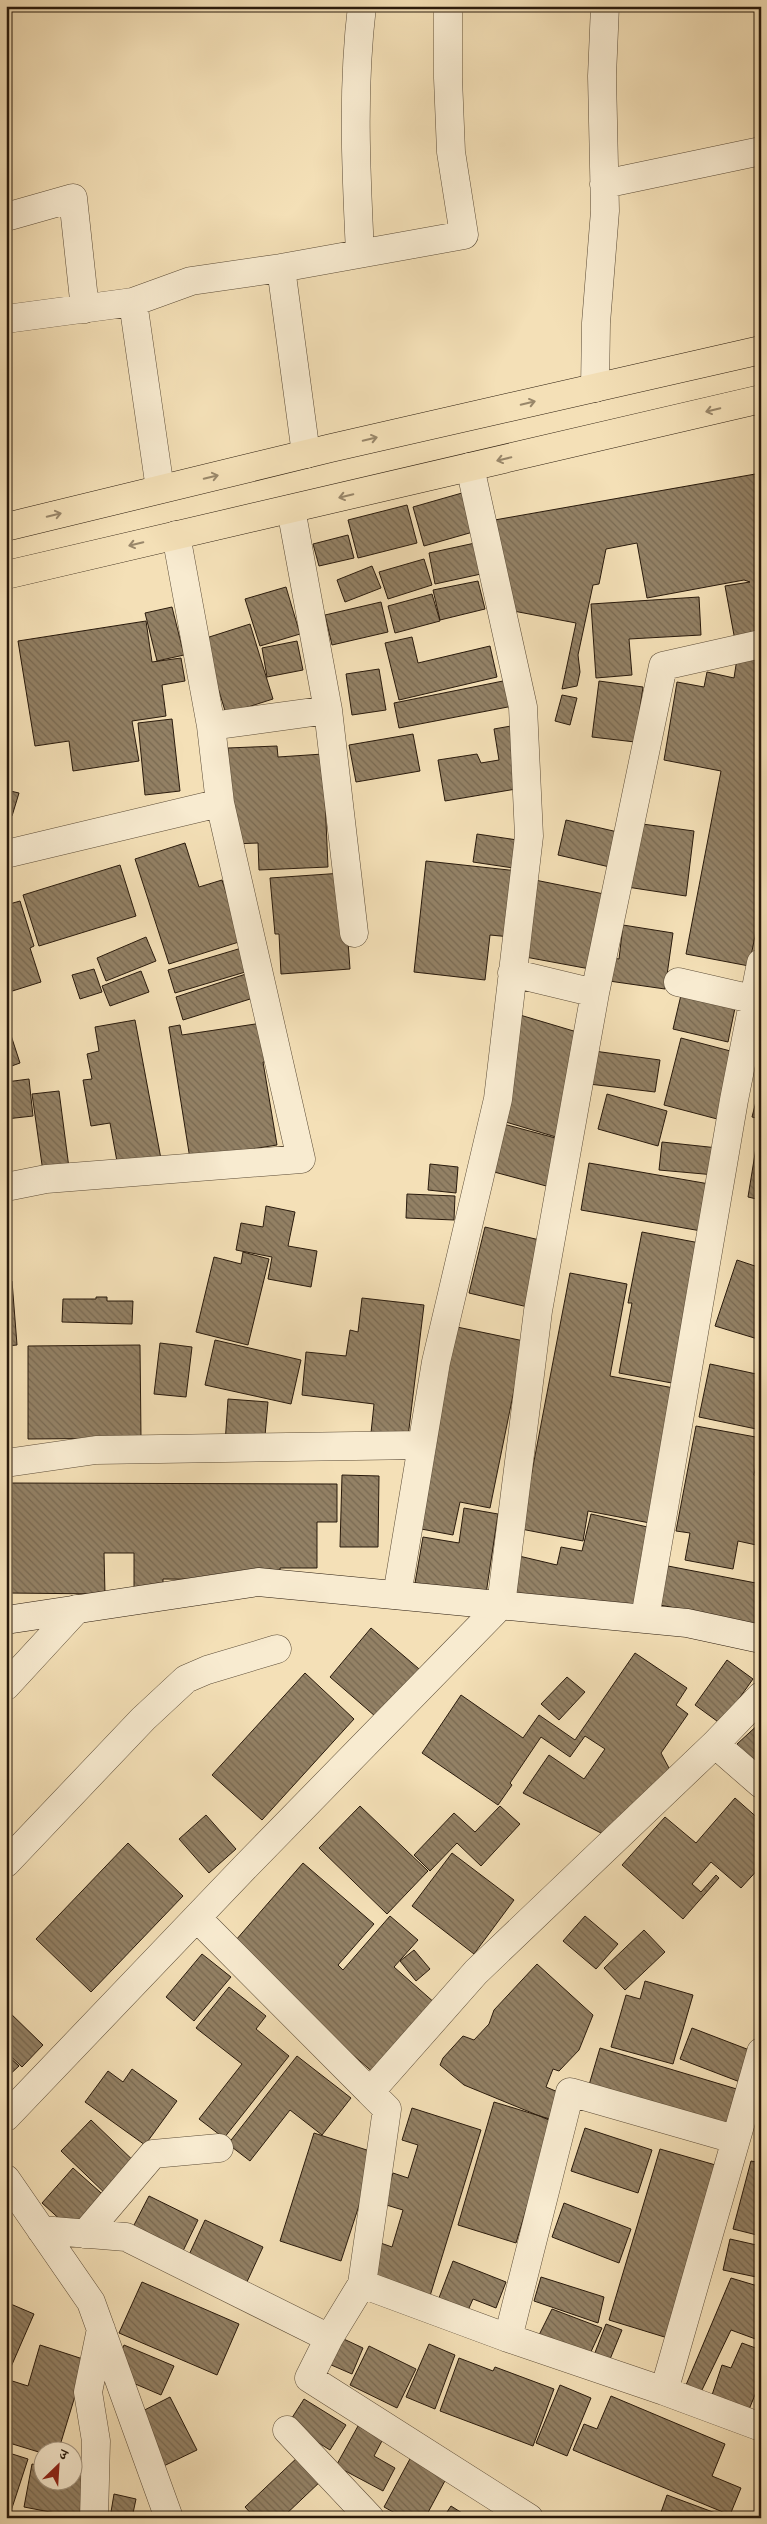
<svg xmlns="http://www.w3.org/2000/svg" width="767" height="2524" font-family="Alegreya,'Noto Serif Devanagari',serif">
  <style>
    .building { fill: url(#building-back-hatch); stroke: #291a0c }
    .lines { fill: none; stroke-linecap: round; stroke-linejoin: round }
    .street-casing { stroke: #5c4c37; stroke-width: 29 }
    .secondary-casing { stroke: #291a0c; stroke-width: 29 }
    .primary-casing { stroke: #291a0c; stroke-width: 29 }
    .street { stroke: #f8ebd0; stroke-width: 28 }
    .secondary { stroke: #f8ebd0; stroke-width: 28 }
    .primary { stroke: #f4e0b7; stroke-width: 28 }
    .oneway { stroke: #99876a }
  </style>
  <defs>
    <pattern id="building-back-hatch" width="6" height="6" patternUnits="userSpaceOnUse" patternTransform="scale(1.25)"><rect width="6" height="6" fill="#938165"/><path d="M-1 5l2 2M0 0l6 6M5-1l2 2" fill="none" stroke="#786952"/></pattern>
  </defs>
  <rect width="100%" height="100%" fill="#f4e0b7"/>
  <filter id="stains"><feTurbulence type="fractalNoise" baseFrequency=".004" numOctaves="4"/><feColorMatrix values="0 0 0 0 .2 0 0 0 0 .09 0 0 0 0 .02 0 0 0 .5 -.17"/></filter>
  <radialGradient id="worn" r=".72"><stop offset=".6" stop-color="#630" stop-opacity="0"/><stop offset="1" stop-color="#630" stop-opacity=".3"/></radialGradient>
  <path class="building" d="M 761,473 L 761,642 L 736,646 L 725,586 L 750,582 L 744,580 L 647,598 L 637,543 L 606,549 L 599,584 L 593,585 L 578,655 L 580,672 L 577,686 L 562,689 L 576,623 L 503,609 L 489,521 Z
    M 462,493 L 473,532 L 424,546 L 413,507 Z
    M 407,505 L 417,543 L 358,558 L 348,520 Z
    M 348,535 L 354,558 L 319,566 L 313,544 Z
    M 475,543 L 481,574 L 435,584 L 429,553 Z
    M 424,559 L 432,585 L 388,599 L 379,572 Z
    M 372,566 L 381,588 L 345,602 L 337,580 Z
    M 478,581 L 485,609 L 440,620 L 433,590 Z
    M 286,587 L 300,634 L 260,646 L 245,599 Z
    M 432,594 L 440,621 L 395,633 L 388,606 Z
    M 699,597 L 701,635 L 629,639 L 632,675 L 596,678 L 591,604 Z
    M 381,602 L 388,632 L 332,645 L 325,615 Z
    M 172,607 L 184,655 L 157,661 L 145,613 Z
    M 146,621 L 152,662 L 181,658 L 185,681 L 162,685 L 166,716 L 132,721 L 139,761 L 73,771 L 69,741 L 35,746 L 18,641 Z
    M 250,624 L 273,699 L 226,714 L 203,639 Z
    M 412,637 L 418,663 L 490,646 L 497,677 L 399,700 L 385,643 Z
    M 297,641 L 303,670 L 267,677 L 262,648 Z
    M 738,652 L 761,657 L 761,906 L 749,966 L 686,954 L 721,771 L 664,760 L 677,682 L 704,687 L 707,672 L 734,678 Z
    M 379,669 L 386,710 L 352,715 L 346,674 Z
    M 508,680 L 513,706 L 399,728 L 394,703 Z
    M 599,681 L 643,687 L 635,742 L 592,737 Z
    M 562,695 L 577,698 L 570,725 L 555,721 Z
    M 172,719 L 180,791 L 145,795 L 138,723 Z
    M 511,726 L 522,788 L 445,801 L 438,760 L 477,754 L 481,763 L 499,760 L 494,729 Z
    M 413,734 L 420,771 L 356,782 L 349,745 Z
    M 277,746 L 278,757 L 323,754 L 328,867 L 259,870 L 258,843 L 233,844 L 228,748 Z
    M 6,790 L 19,793 L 12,816 L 6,815 Z
    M 566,820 L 622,833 L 614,868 L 558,855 Z
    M 635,823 L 694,831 L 686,896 L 627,887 Z
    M 477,834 L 524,841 L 520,869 L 473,862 Z
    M 185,843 L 199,887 L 222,880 L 242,941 L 169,964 L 135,859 Z
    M 426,861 L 518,871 L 511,937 L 490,935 L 485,980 L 414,972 Z
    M 120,865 L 136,916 L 39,946 L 23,895 Z
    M 343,873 L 350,969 L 281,974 L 279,934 L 275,934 L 270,878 Z
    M 535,880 L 604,894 L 590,969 L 520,956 Z
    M 20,901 L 34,946 L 30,948 L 41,982 L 6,993 L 6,905 Z
    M 623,925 L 673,933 L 665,989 L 602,980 L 605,957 L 619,959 Z
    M 146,937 L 156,961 L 106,981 L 97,958 Z
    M 245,947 L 252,970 L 175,993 L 168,970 Z
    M 94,969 L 102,992 L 80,999 L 72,975 Z
    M 141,971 L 149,992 L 110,1006 L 102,986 Z
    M 255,971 L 263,995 L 183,1020 L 176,997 Z
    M 681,995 L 735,1008 L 728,1042 L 673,1029 Z
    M 520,1015 L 587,1035 L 556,1137 L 489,1117 Z
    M 6,1020 L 20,1063 L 6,1068 Z
    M 135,1020 L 161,1159 L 118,1167 L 110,1123 L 91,1126 L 83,1080 L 92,1079 L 87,1054 L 99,1051 L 95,1027 Z
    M 262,1023 L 268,1062 L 263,1062 L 277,1145 L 190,1159 L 169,1027 L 180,1025 L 182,1035 Z
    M 681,1038 L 738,1053 L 721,1120 L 664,1105 Z
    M 594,1051 L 660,1060 L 655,1092 L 589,1084 Z
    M 29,1079 L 33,1116 L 6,1119 L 6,1082 Z
    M 761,1082 L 761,1119 L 752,1117 Z
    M 59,1091 L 69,1168 L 43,1172 L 32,1094 Z
    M 607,1094 L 667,1111 L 658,1146 L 598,1129 Z
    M 496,1122 L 563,1140 L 550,1187 L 483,1169 Z
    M 759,1129 L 761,1129 L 761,1200 L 748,1197 Z
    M 662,1142 L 718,1148 L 715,1175 L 659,1170 Z
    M 589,1163 L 715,1185 L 707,1232 L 581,1210 Z
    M 430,1164 L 458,1167 L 456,1193 L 428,1190 Z
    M 407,1194 L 455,1196 L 454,1220 L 406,1218 Z
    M 266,1206 L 295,1212 L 288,1246 L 317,1251 L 311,1287 L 268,1279 L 272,1257 L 236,1250 L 241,1223 L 263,1227 Z
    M 485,1227 L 548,1242 L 532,1308 L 469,1293 Z
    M 642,1232 L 705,1244 L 677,1384 L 619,1373 L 632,1303 L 628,1303 Z
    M 6,1238 L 11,1279 L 6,1279 Z
    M 243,1252 L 269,1259 L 248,1345 L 196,1332 L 214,1257 L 241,1264 Z
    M 737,1260 L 761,1268 L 761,1340 L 715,1326 Z
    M 570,1273 L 627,1284 L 610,1376 L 679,1389 L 655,1524 L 588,1511 L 583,1541 L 521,1529 Z
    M 12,1281 L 17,1345 L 6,1346 L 6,1282 Z
    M 96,1297 L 107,1297 L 107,1301 L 133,1301 L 132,1324 L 62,1322 L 63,1299 L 96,1299 Z
    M 362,1298 L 424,1305 L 408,1437 L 371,1433 L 374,1404 L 302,1395 L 306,1352 L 346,1356 L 350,1330 L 358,1332 Z
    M 457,1327 L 524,1341 L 490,1508 L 460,1502 L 453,1535 L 416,1528 Z
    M 215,1340 L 301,1360 L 291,1404 L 205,1385 Z
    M 160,1343 L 192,1347 L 186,1397 L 154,1394 Z
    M 140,1345 L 141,1438 L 28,1439 L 28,1346 Z
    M 710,1364 L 761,1375 L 761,1430 L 699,1417 Z
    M 228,1399 L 268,1402 L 264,1447 L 225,1444 Z
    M 696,1426 L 761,1438 L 754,1475 L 761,1477 L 761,1546 L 738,1541 L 733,1569 L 685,1560 L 690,1533 L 676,1531 Z
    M 342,1475 L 379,1476 L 378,1547 L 340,1547 Z
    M 7,1483 L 337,1484 L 337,1522 L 317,1522 L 317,1568 L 280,1568 L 280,1580 L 163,1579 L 163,1591 L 134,1591 L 134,1553 L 104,1553 L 105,1594 L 7,1593 Z
    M 464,1508 L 498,1514 L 486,1594 L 415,1583 L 423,1537 L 459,1543 Z
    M 591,1514 L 656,1529 L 634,1621 L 510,1592 L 519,1556 L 557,1565 L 561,1547 L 582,1551 Z
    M 668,1566 L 761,1584 L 761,1625 L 660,1605 Z
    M 371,1628 L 425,1674 L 383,1723 L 330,1677 Z
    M 635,1653 L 687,1688 L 676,1705 L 688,1714 L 661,1753 L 670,1770 L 603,1834 L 523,1793 L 549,1755 L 584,1779 L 605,1749 L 585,1736 L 570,1757 L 541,1737 L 510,1783 L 512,1785 L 498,1805 L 422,1753 L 461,1695 L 523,1738 L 539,1715 L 575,1740 Z
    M 727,1660 L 753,1679 L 721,1724 L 695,1705 Z
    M 305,1673 L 354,1719 L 262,1820 L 212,1775 Z
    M 567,1677 L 585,1692 L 559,1720 L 541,1704 Z
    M 761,1722 L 761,1770 L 737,1744 Z
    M 735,1798 L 761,1821 L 761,1866 L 741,1888 L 711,1862 L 692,1884 L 701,1892 L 716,1875 L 719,1878 L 683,1919 L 622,1865 L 665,1817 L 696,1843 Z
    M 360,1806 L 428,1871 L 387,1914 L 319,1848 Z
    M 500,1806 L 520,1824 L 481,1866 L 457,1843 L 430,1871 L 414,1855 L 454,1813 L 475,1832 Z
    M 206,1815 L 236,1849 L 209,1873 L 179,1839 Z
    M 128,1843 L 183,1896 L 91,1992 L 36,1939 Z
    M 452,1853 L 514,1900 L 474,1954 L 412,1906 Z
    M 303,1863 L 374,1924 L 338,1965 L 343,1970 L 390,1916 L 418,1940 L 394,1967 L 436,2004 L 375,2074 L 229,1948 Z
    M 585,1916 L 618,1944 L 596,1969 L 563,1941 Z
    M 644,1930 L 665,1952 L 625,1990 L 604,1968 Z
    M 414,1950 L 430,1969 L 416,1981 L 400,1961 Z
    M 202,1954 L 231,1977 L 194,2021 L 166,1997 Z
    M 537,1964 L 593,2015 L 579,2050 L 559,2071 L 553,2069 L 546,2087 L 565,2095 L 554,2122 L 464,2085 L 440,2065 L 443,2058 L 463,2036 L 474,2040 L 489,2024 L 494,2010 Z
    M 645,1981 L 693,1995 L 673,2064 L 611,2047 L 626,1995 L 640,1999 Z
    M 229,1987 L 266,2016 L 256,2029 L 289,2056 L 224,2138 L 199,2119 L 242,2064 L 196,2028 Z
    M 6,2009 L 43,2045 L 22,2067 L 6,2052 Z
    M 692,2028 L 752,2051 L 740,2082 L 680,2059 Z
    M 600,2048 L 740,2090 L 729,2127 L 589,2085 Z
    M 6,2054 L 19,2066 L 6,2078 Z
    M 297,2056 L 351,2098 L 322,2135 L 290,2110 L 250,2161 L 228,2144 Z
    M 132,2069 L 177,2101 L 145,2145 L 85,2102 L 108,2071 L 123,2082 Z
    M 494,2102 L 553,2120 L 516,2243 L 458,2225 Z
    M 412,2108 L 481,2130 L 430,2296 L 364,2276 L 375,2241 L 392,2247 L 403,2210 L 383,2204 L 393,2173 L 408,2178 L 418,2145 L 402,2140 Z
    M 91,2120 L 141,2168 L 111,2199 L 61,2151 Z
    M 585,2128 L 652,2150 L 638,2193 L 571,2171 Z
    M 314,2133 L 376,2153 L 341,2261 L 280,2241 Z
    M 660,2149 L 719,2166 L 671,2339 L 609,2320 Z
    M 751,2161 L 761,2163 L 761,2236 L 733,2229 Z
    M 73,2168 L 109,2200 L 77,2235 L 42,2203 Z
    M 149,2196 L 198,2220 L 183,2251 L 133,2227 Z
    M 564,2203 L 631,2229 L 619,2263 L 552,2237 Z
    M 205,2220 L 263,2247 L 246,2284 L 188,2257 Z
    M 730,2239 L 761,2246 L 761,2278 L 723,2270 Z
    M 453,2261 L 506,2282 L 496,2308 L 473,2299 L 466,2315 L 437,2303 Z
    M 541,2277 L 604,2297 L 598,2323 L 534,2301 Z
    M 731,2278 L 761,2287 L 761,2341 L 731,2330 L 701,2392 L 686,2385 Z
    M 142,2282 L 239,2324 L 217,2375 L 119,2333 Z
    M 6,2302 L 34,2314 L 7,2376 L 6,2375 Z
    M 552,2309 L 602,2328 L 589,2356 L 538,2337 Z
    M 606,2324 L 622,2330 L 606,2369 L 591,2363 Z
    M 333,2334 L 363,2348 L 352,2374 L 322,2361 Z
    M 742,2343 L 761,2350 L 761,2380 L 748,2412 L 711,2398 L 722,2365 L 731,2368 Z
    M 429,2344 L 455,2355 L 435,2409 L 406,2397 Z
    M 40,2345 L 86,2360 L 58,2452 L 42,2452 L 42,2453 L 6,2442 L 6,2379 L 28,2386 Z
    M 124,2345 L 174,2366 L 161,2395 L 112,2374 Z
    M 369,2346 L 416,2369 L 397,2408 L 350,2385 Z
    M 459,2358 L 493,2371 L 495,2367 L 554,2389 L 533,2446 L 440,2411 Z
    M 560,2385 L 591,2398 L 567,2456 L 536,2443 Z
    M 611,2396 L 725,2444 L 712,2476 L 741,2488 L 730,2515 L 573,2450 L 584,2424 L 597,2429 Z
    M 170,2397 L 197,2450 L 149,2473 L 123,2421 Z
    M 304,2399 L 346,2425 L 330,2450 L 288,2424 Z
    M 358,2426 L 383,2439 L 374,2456 L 395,2468 L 383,2491 L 336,2466 Z
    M 6,2452 L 28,2459 L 11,2511 L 6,2509 Z
    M 300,2455 L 323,2479 L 282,2518 L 255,2518 L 245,2507 Z
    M 411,2457 L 447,2477 L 425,2518 L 404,2518 L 384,2507 Z
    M 32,2464 L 42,2466 L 42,2482 L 72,2482 L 72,2471 L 89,2475 L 81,2518 L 24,2507 Z
    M 114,2494 L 136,2499 L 132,2518 L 110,2518 Z
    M 667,2495 L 729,2518 L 659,2518 Z
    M 451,2506 L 470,2518 L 443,2518 Z"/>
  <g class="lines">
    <defs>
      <path id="street" d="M 604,184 L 761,151
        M 6,217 L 73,198 L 85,309
        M 360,253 C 356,170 352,89 362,6
        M 281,268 L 464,235 L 451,152 L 448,78 L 448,6
        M 133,302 L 191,281 L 281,268 L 306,454
        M 6,319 L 133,302 L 160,489
        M 595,388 L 596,323 L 605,211 L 602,76 L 605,6
        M 176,535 L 211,726
        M 328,710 L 354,933
        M 6,854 L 220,803 L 211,726 L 328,710 L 291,509
        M 512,973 L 595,993
        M 678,982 L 761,1001
        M 6,1187 L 46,1179 L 301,1159 L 220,803
        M 6,1463 L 96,1450 L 422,1445
        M 397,1595 L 436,1362 L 498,1099 L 529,836 L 523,707 L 470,467
        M 645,1618 L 734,1100 L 761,963
        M 6,1686 L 77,1609
        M 761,1696 L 715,1744 L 761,1784
        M 6,1863 L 143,1719 L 186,1679 L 207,1670 L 277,1649
        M 197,1918 L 370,2092 L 476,1972 L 715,1744
        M 761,2052 L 664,2391 L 761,2427
        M 6,2117 L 246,1866 L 501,1605 L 538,1311 L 595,993 L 663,666 L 761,644
        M 6,2179 L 91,2302 L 169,2518
        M 41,2230 L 126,2237 L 329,2338 L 309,2378 L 529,2518
        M 85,2234 L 153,2154 L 219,2148
        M 362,2284 L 508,2338 L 664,2391
        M 329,2338 L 362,2284 L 387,2109 L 370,2092
        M 508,2338 L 570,2092 L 734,2139
        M 287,2430 L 370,2518
        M 94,2518 L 96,2441 L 88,2392 L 101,2329"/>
      <path id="secondary" d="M 6,1620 L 258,1582 L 687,1623 L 761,1639"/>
      <path id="primary" d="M 6,527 L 331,448 L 761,350
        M 6,575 L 761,399"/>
    </defs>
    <use href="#street" class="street-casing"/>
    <use href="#secondary" class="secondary-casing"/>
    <use href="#primary" class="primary-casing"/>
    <use href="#street" class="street"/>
    <use href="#secondary" class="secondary"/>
    <use href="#primary" class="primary"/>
  </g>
  <defs><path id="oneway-shaft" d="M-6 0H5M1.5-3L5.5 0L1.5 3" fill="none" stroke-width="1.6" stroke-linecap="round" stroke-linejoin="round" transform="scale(1.25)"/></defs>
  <g class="oneway">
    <use href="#oneway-shaft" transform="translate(528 403) rotate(-13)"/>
    <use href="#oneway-shaft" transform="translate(713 410) rotate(167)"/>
    <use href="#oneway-shaft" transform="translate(370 439) rotate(-13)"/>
    <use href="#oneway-shaft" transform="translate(504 459) rotate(167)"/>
    <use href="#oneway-shaft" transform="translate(211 477) rotate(-14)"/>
    <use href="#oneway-shaft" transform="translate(346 496) rotate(167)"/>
    <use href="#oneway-shaft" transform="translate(54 515) rotate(-14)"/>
    <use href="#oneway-shaft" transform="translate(136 544) rotate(167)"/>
  </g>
  <rect width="767" height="2524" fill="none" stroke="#f4e0b7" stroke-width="25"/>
  <rect x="8" y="8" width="752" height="2509" fill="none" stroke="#291a0c" stroke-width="2.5"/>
  <rect x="12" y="12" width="742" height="2499" fill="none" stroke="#291a0c"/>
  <g transform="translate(58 2466) rotate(25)"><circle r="24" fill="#f8ebd0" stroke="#a59782"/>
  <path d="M0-4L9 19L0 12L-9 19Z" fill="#8f2418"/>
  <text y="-8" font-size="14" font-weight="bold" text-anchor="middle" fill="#291a0c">उ</text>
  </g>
  <rect width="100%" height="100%" filter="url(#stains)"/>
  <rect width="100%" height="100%" fill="url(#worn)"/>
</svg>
